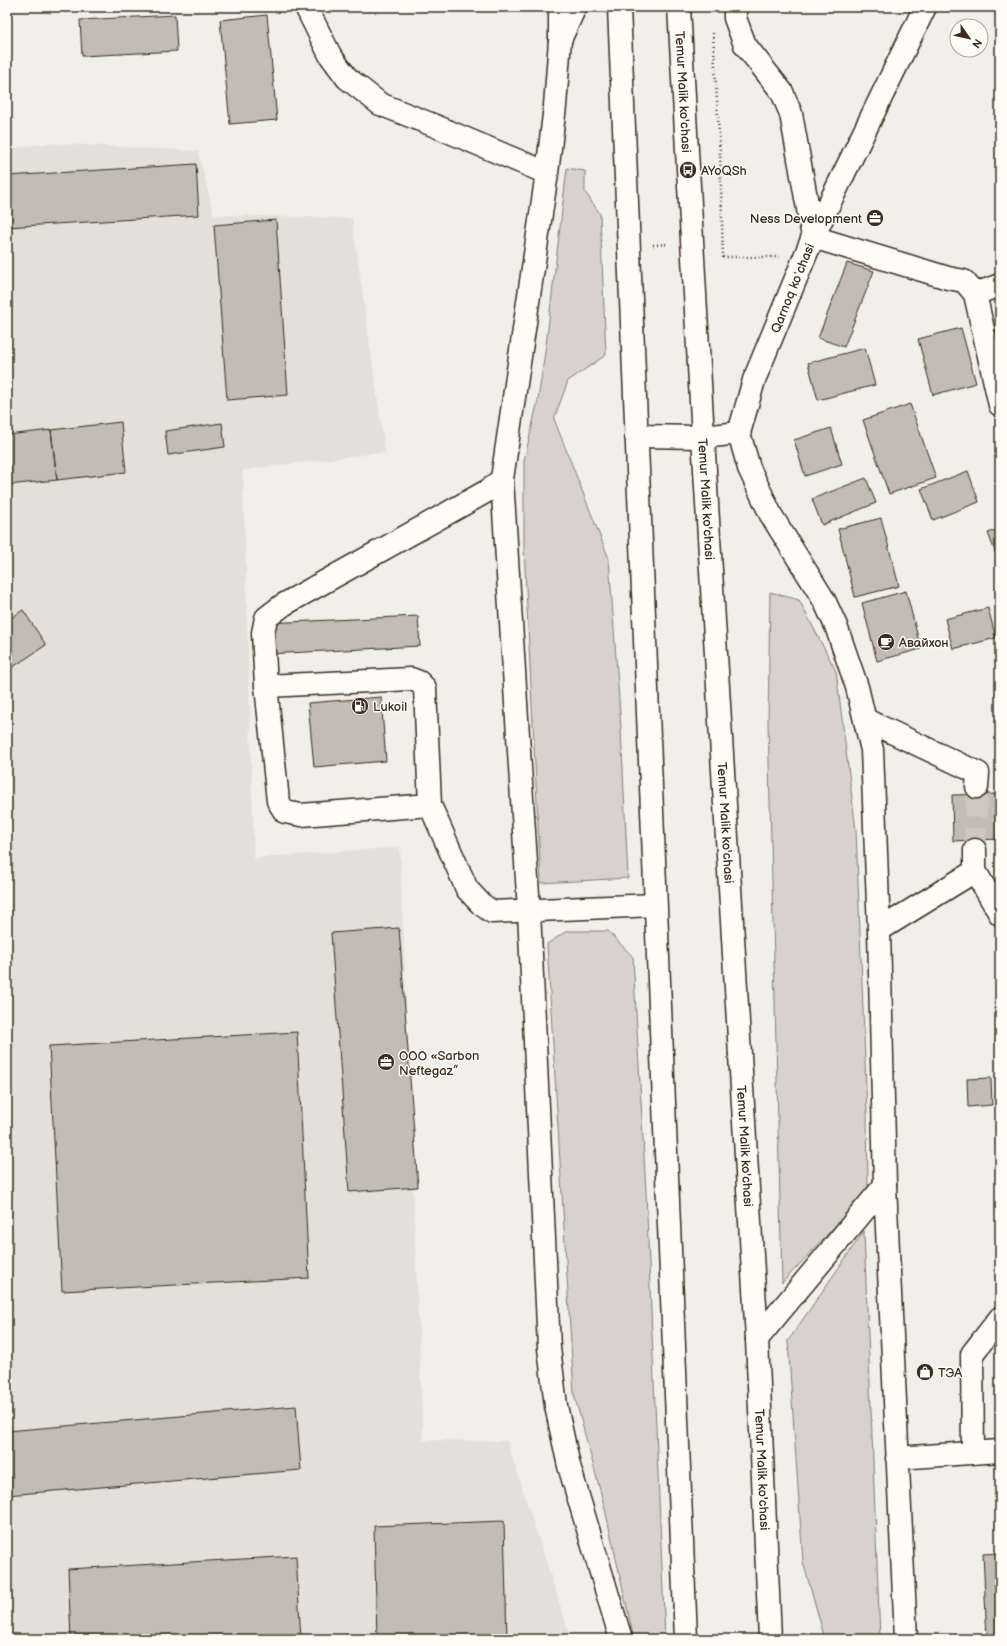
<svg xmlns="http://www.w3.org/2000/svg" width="1007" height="1646" font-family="'Balsamiq Sans',sans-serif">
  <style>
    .built { fill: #e3e0da }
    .green { fill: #d7d2cc; stroke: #897e75 }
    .building { fill: #c1bcb4; stroke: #3b2a1e }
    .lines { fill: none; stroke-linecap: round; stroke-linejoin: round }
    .minor-tunnel { stroke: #cdc8c1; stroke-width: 22; stroke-dasharray: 22 11; stroke-linecap: butt }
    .minor-casing { stroke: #3b2a1e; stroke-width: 25 }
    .highway-casing { stroke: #3b2a1e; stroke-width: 25 }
    .path { stroke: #3b2a1e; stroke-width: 2.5; stroke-dasharray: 1 3; stroke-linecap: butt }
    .minor { stroke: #fdfcf7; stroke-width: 22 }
    .highway { stroke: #fdfcf7; stroke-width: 22 }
    .labels { text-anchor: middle; stroke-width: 3; stroke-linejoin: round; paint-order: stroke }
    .street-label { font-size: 13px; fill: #3b2a1e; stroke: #fdfcf7 }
    .poi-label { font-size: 13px; fill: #3b2a1e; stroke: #fdfcf7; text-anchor: start }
  </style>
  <rect width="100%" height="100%" fill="#f1efea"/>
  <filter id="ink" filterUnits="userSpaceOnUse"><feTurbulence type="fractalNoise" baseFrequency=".025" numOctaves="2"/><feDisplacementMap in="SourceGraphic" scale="8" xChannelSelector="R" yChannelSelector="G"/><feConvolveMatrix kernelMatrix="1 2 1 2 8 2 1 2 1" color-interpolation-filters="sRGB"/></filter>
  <g filter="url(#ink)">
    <path class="built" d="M 49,143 L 198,151 L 214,215 L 352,218 L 385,452 L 243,470 L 254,858 L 400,847 L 423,1440 L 507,1441 L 571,1639 L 7,1639 L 7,149 Z"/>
    <path class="green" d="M 567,168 L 585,171 L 585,192 L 600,214 L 606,355 L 568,381 L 554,419 L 609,559 L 621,728 L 628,878 L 541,883 L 524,548 L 524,461 L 538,400 L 546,345 Z
      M 770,592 L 799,600 L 836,671 L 856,830 L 867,1112 L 868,1191 L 782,1283 L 768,722 Z
      M 567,931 L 608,931 L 633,957 L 646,1192 L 665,1639 L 634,1639 L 604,1505 L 574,1394 L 547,944 Z
      M 864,1231 L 880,1639 L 825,1639 L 803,1562 L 788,1341 Z"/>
    <path class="building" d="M 175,15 L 177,51 L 82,56 L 80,20 Z
      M 267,15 L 277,120 L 230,124 L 220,20 Z
      M 196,164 L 199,215 L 7,227 L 7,176 Z
      M 276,220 L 288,395 L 227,400 L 214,225 Z
      M 847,263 L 874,271 L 844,347 L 818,338 Z
      M 961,328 L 976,383 L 933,395 L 918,339 Z
      M 865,348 L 875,385 L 818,400 L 808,363 Z
      M 910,404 L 936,478 L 889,494 L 863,420 Z
      M 121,422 L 126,472 L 57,480 L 51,430 Z
      M 222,423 L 225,447 L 168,455 L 165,431 Z
      M 831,428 L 842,464 L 805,476 L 794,440 Z
      M 51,430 L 57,480 L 7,485 L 7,435 Z
      M 968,471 L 979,502 L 933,520 L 921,489 Z
      M 866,478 L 876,503 L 822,525 L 812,499 Z
      M 881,518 L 899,586 L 855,597 L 838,529 Z
      M 1000,529 L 1000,565 L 988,533 Z
      M 906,591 L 921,649 L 877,661 L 862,603 Z
      M 988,608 L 996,638 L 953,649 L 945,619 Z
      M 23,610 L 46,645 L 7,671 L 7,621 Z
      M 418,616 L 420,646 L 268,654 L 267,623 Z
      M 381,697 L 386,761 L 314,767 L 308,703 Z
      M 1000,794 L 1000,839 L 953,841 L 952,795 Z
      M 399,928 L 418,1187 L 349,1192 L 331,933 Z
      M 297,1032 L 309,1278 L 62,1291 L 49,1046 Z
      M 991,1078 L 992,1105 L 968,1107 L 967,1079 Z
      M 296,1406 L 301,1470 L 7,1495 L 7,1431 Z
      M 504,1521 L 507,1639 L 377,1639 L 374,1526 Z
      M 1000,1553 L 1000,1639 L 987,1639 L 983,1554 Z
      M 296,1556 L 301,1639 L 71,1639 L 68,1569 Z"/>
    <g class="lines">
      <path class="minor-tunnel" d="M 975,850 L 977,787"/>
      <defs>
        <path id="minor" d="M 306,7 L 330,55 L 347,78 L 380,104 L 433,125 L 547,173
          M 560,7 L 560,40 L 555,106 L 547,173 L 502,479 L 529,911 L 549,1348 L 556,1406 L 569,1466 L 621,1639
          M 735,7 L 735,18 L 745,45 L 782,92 L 791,114 L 813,237 L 948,278 L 964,281 L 975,294 L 1000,405
          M 975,294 L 1000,285
          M 739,433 L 749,468 L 771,515 L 824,600 L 836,626 L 857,687 L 872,750 L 879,930 L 885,1185 L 906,1639
          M 703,437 L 739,433 L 754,380 L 813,237 L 925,7
          M 502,479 L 489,490 L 283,605 L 266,618 L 263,633 L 266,686 L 278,801 L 285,812 L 301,815 L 430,805 L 467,889 L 481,904 L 492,912 L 655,905
          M 266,686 L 411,679 L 419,682 L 425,688 L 430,805
          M 866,720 L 978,773 L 977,787
          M 975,871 L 1000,914
          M 879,930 L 975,871 L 975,850
          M 973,1453 L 972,1354 L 1000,1318
          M 897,1458 L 1000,1451"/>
        <g id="highway">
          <path d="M 619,7 L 686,1639"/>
          <path id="s1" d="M 679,7 L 703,437 L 757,1339 L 770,1639"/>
          <path d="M 560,40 L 575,7"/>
          <path d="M 636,436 L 703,437"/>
          <path d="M 757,1339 L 885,1185"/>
        </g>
      </defs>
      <use href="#minor" class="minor-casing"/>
      <use href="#highway" class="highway-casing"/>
      <path class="path" d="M 713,33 L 720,151 L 723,257 L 779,257
        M 653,245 L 668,244"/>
      <use href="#minor" class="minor"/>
      <use href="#highway" class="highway"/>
    </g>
  </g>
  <defs>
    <symbol id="bus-disc" viewBox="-11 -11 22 22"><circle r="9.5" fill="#3b2a1e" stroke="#fdfcf7"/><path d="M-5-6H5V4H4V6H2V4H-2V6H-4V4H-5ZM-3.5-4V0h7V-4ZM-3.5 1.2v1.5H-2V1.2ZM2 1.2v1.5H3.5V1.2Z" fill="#fff"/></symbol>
    <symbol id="office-disc" viewBox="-11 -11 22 22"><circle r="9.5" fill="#3b2a1e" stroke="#fdfcf7"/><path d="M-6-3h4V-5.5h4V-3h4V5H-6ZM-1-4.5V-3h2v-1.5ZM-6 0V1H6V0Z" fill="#fff"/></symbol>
    <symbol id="cafe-disc" viewBox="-11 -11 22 22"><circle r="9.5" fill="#3b2a1e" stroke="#fdfcf7"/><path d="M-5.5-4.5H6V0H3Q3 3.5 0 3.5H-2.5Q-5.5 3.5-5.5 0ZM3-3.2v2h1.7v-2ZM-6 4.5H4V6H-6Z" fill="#fff"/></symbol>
    <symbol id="fuel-disc" viewBox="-11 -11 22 22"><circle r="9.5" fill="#3b2a1e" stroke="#fdfcf7"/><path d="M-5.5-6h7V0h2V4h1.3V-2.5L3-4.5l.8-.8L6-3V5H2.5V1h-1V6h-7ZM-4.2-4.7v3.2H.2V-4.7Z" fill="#fff"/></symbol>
    <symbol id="shop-disc" viewBox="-11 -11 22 22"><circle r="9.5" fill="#3b2a1e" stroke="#fdfcf7"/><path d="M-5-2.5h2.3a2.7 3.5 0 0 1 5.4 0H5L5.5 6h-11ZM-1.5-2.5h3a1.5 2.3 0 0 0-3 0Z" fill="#fff"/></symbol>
  </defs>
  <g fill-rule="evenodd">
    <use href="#bus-disc" x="678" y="160" width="20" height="20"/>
    <use href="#office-disc" x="865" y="208" width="20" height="20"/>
    <use href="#cafe-disc" x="876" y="632" width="20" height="20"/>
    <use href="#fuel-disc" x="350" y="696" width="20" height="20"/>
    <use href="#office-disc" x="376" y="1052" width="20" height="20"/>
    <use href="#shop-disc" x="915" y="1362" width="20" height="20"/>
  </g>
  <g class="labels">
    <g class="street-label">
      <text dy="5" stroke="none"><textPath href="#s1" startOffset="85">Temur Malik ko'chasi</textPath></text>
      <text transform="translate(792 288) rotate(-68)" y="5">Qarnoq koʻchasi</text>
      <text dy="5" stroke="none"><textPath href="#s1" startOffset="493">Temur Malik ko'chasi</textPath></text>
      <text dy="5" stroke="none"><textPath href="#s1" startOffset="817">Temur Malik ko'chasi</textPath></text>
      <text dy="5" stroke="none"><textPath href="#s1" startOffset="1141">Temur Malik ko'chasi</textPath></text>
      <text dy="5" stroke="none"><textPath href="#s1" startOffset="1465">Temur Malik ko'chasi</textPath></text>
    </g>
    <g class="poi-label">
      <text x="701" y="175">AYoQSh</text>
      <text x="862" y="223" text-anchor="end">Ness Development</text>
      <text x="899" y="647">Авайхон</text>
      <text x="373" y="711">Lukoil</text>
      <text x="399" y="1060">ООО «Sarbon<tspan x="399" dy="15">Neftegaz”</tspan></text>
      <text x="938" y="1377">ТЭА</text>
    </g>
  </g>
  <rect width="1007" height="1646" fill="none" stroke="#fdfcf7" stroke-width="24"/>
  <rect x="12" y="12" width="983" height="1622" fill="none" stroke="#3b2a1e" stroke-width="1.5" filter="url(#ink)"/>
  <g transform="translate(969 38) rotate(124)"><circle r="19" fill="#fdfcf7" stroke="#afa8a0"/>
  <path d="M0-3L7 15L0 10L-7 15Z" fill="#3b2a1e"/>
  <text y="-6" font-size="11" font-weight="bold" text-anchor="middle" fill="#3b2a1e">N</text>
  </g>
</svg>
